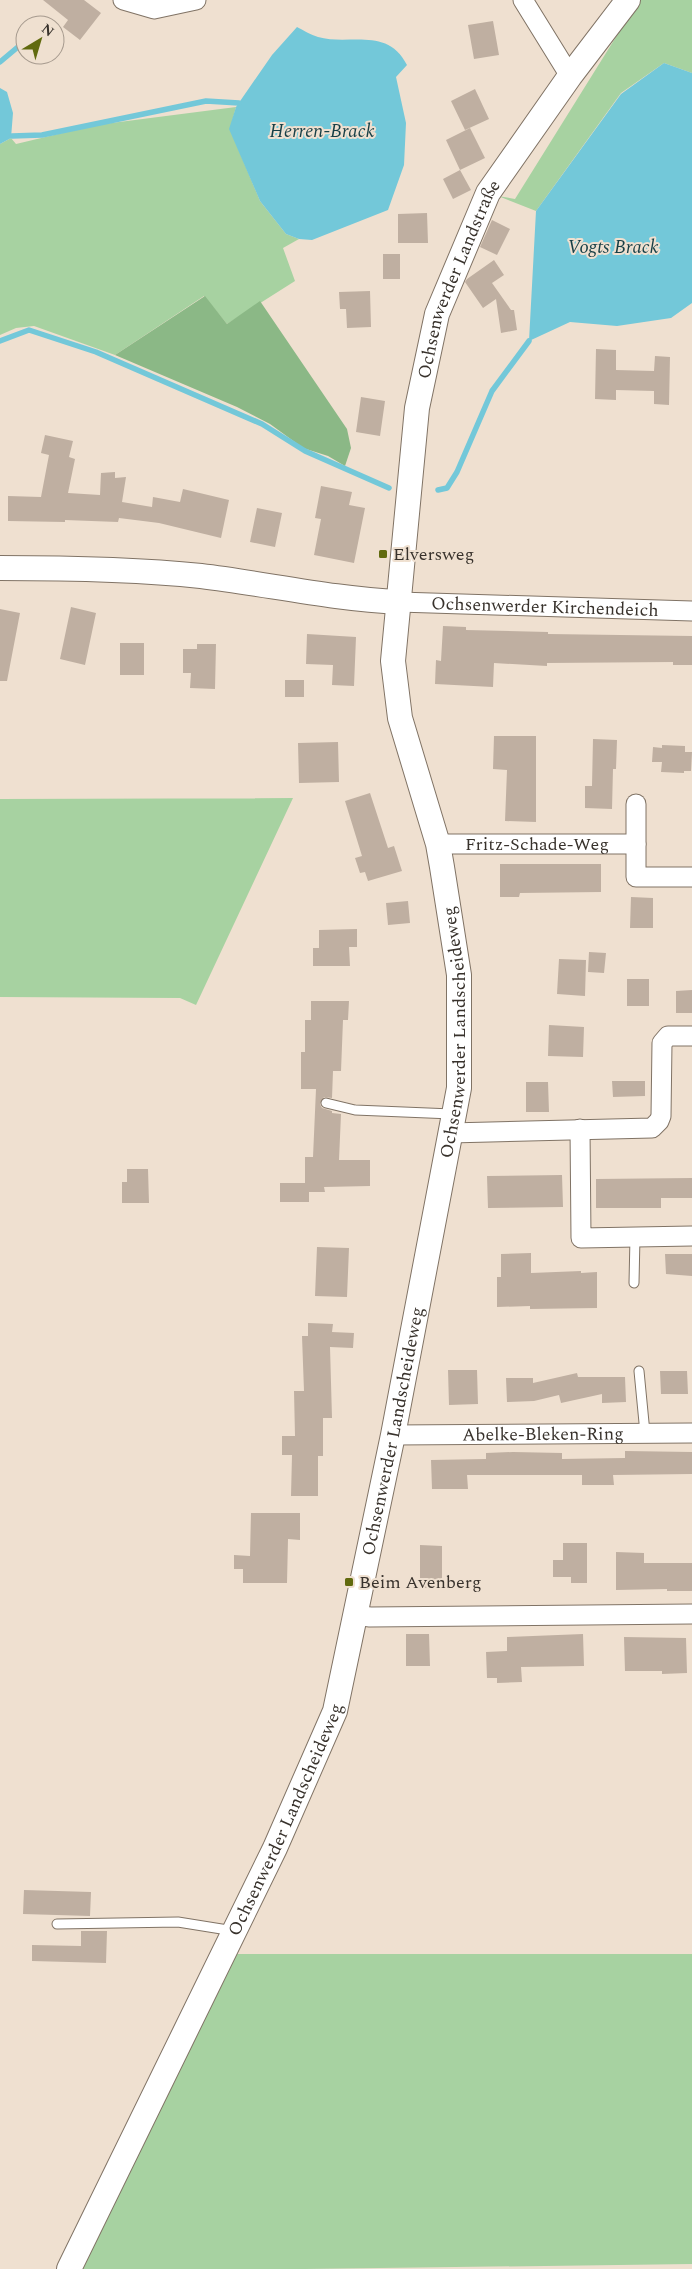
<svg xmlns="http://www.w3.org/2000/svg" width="692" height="2269" font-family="Spectral,serif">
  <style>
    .green { fill: #a7d2a1 }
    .forest { fill: #8bb886 }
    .water { fill: #73c8d9 }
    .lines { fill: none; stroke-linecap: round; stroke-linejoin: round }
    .stream { stroke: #73c8d9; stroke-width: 5.5 }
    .building { fill: #bfafa1 }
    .service-casing { stroke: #807365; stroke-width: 11 }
    .minor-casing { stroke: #807365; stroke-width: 21 }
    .tertiary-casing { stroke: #807365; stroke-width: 26 }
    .service { stroke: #fff; stroke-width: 9 }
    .minor { stroke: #fff; stroke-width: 19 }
    .tertiary { stroke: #fff; stroke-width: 24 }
    .poi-dot { fill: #616a0e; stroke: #efe0d0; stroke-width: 2 }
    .labels { text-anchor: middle; stroke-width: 4; stroke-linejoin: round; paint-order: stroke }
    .street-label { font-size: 18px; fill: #38322c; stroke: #efe0d0 }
    .poi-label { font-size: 18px; fill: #38322c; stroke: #efe0d0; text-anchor: start }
    .water-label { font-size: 19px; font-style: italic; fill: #173f46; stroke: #efe0d0 }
  </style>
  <rect width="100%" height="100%" fill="#efe0d0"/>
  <path class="green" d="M 639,0 L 692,0 L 692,73 L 664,63 L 621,93 L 536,211 L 498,196 L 515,199 Z
    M 236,107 L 230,129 L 260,201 L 286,234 L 299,239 L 283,248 L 295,281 L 227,324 L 204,296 L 115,355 L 34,326 L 16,328 L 0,335 L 0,144 L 11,138 L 16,144 L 96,125 Z
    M 293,798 L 196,1005 L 180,998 L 0,997 L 0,799 Z
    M 232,1954 L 692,1954 L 692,2264 L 305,2269 L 81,2269 Z"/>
  <path class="forest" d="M 205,296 L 227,324 L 260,301 L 347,429 L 351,448 L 345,466 L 328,456 L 303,448 L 270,424 L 237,407 L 115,355 Z"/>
  <path class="water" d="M 297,27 C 303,30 311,35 318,37 C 349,46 387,26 407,65 L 396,77 L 406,123 L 404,165 L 388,210 L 312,240 L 299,239 L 286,234 L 260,201 L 229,129 L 236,107 L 272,55 Z
    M 664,63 L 692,73 L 692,303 L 671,318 L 617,326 L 570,322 L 529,341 L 536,211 L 621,94 Z
    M 0,88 L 7,92 L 13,113 L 11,138 L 0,144 Z"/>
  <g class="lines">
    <path class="stream" d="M 0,62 L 25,41
      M 12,136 L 42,135 L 206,101 L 239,103
      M 0,341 L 29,330 L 96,352 L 262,424 L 305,451 L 389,488
      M 438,490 L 447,488 L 457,472 L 492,391 L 529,341"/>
  </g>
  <path class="building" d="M 43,0 L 84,0 L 101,13 L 80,40 L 63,27 L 68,20 Z
    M 493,21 L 499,55 L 474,59 L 468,25 Z
    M 475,89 L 489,119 L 465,130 L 451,101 Z
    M 470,128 L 485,158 L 460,170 L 446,140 Z
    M 460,170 L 471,190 L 453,199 L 443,179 Z
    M 427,213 L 428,243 L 398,243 L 398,214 Z
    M 492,220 L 510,229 L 497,255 L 480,247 Z
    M 383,254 L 400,254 L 400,279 L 383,279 Z
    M 494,260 L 504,275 L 492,283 L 511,310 L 514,310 L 517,330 L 501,333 L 496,299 L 483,308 L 465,282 L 467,279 Z
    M 370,291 L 371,327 L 347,328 L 346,309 L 340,309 L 339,292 Z
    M 596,349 L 616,350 L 616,370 L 654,371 L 655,356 L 670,357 L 669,405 L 654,404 L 654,391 L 616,390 L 616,400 L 595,399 Z
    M 361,397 L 385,401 L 380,436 L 356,432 Z
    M 45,435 L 73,441 L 69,457 L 75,459 L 68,493 L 100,495 L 101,473 L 115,472 L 115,478 L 126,477 L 122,502 L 152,507 L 153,497 L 180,502 L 183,489 L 229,500 L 221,538 L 159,523 L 119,518 L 118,522 L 65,520 L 65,522 L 8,521 L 8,496 L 41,497 L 49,455 L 41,453 Z
    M 321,486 L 352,492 L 349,505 L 365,508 L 354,563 L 314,555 L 321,519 L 315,518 Z
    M 257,508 L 282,513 L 275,547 L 250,542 Z
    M 71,607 L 96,613 L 85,665 L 60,659 Z
    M 0,609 L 20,613 L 7,681 L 0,681 Z
    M 443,626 L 466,627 L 466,630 L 548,632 L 548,634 L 692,636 L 692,665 L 673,665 L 673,662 L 547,663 L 547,666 L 494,663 L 493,687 L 435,684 L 436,660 L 441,661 Z
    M 307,634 L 356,637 L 354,686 L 332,685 L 333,665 L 306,664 Z
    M 120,643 L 144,643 L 144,675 L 120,675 Z
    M 197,644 L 216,644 L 215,689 L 190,688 L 191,673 L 183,673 L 183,649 L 197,649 Z
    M 285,680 L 304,680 L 304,697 L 285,697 Z
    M 494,736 L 536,736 L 536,822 L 505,821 L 507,770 L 493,769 Z
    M 593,739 L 617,740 L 616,769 L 613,769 L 612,809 L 585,808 L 585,786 L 592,786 Z
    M 338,742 L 339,782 L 299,783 L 298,743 Z
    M 662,745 L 685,746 L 685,752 L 692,752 L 691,771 L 684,771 L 684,773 L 661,772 L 662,762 L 652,762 L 653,747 L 662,748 Z
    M 370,793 L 388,848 L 394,846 L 402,871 L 368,881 L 365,872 L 360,873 L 355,858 L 362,856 L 345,801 Z
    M 500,864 L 601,864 L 601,892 L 520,893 L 519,897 L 500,897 Z
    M 631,897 L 653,898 L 653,928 L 630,928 Z
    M 408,901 L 410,923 L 388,925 L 386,903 Z
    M 357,929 L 357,947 L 349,947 L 350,966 L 313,966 L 313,948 L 319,948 L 319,930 Z
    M 589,952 L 606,953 L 604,973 L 588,972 Z
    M 559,959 L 586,960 L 585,996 L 557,994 Z
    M 627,979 L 649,979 L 649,1006 L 627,1006 Z
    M 692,990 L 692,1013 L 676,1013 L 676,991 Z
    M 311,1001 L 349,1001 L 348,1020 L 343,1020 L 341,1071 L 333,1071 L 332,1098 L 324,1097 L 320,1104 L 322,1108 L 332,1111 L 332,1113 L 341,1114 L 339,1160 L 370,1160 L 370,1186 L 324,1187 L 325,1192 L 309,1192 L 309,1202 L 280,1202 L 280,1183 L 305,1183 L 305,1157 L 313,1157 L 316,1089 L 301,1089 L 301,1052 L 305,1052 L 305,1020 L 311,1020 Z
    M 549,1025 L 584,1027 L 583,1057 L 548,1056 Z
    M 612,1081 L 645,1081 L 645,1096 L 613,1097 Z
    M 526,1082 L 548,1082 L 549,1112 L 526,1112 Z
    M 127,1169 L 148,1169 L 149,1203 L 122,1203 L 122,1182 L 127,1182 Z
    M 562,1175 L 563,1207 L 488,1208 L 487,1176 Z
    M 692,1178 L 692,1198 L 661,1198 L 661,1208 L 596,1208 L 596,1179 Z
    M 317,1247 L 349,1248 L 347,1297 L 315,1296 Z
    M 531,1253 L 531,1273 L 581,1271 L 581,1273 L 597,1272 L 597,1308 L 530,1309 L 530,1306 L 497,1307 L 497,1277 L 501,1277 L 501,1254 Z
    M 665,1254 L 692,1254 L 692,1276 L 666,1274 Z
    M 308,1323 L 333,1324 L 332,1332 L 354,1333 L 353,1348 L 330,1347 L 332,1418 L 323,1418 L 323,1456 L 318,1456 L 318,1496 L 291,1496 L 292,1455 L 282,1455 L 282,1436 L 295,1436 L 294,1391 L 304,1391 L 302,1336 L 308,1336 Z
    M 448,1370 L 477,1370 L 478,1404 L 449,1405 Z
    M 660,1371 L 687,1371 L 688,1394 L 661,1394 Z
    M 577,1373 L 578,1377 L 625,1377 L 626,1402 L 602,1403 L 602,1394 L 561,1403 L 559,1395 L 534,1401 L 507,1402 L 506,1378 L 533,1378 L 533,1383 Z
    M 625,1451 L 692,1452 L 692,1474 L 613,1475 L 614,1485 L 582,1485 L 582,1475 L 467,1475 L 468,1489 L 432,1489 L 431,1460 L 486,1459 L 486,1453 L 513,1452 L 562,1453 L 562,1459 L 625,1458 Z
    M 251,1513 L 300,1513 L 300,1540 L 288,1539 L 287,1583 L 243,1583 L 243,1569 L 234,1569 L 234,1555 L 250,1556 Z
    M 563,1543 L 587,1543 L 587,1583 L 571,1583 L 571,1577 L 553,1577 L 553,1560 L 563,1560 Z
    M 420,1545 L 442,1546 L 442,1588 L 420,1588 Z
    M 616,1552 L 644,1553 L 644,1563 L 692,1563 L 692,1591 L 667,1591 L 667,1589 L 616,1590 Z
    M 406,1634 L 429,1634 L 430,1666 L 406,1666 Z
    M 583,1634 L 584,1666 L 521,1667 L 522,1682 L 497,1683 L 497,1678 L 487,1678 L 486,1652 L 507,1651 L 507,1637 Z
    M 624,1637 L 686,1638 L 687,1673 L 662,1674 L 662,1671 L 625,1671 Z
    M 24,1890 L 91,1892 L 90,1916 L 23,1914 Z
    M 81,1931 L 107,1931 L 106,1963 L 32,1961 L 32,1945 L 81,1946 Z"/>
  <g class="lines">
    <defs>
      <path id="service" d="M 326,1103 L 355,1110 L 452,1114
        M 634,1283 L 635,1237
        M 639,1371 L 645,1433
        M 57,1924 L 178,1922 L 234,1931"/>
      <g id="minor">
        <path d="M 123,0 L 154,9 L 196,0"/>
        <path d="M 523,0 L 570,76"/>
        <path id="s1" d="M 399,602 L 692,611"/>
        <path d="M 636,804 L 636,844"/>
        <path id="s2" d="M 438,844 L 636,844 L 636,877 L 692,877"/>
        <path d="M 580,1129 L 581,1238 L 692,1236"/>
        <path d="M 450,1133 L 652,1128 L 659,1121 L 661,1116 L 662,1043 L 668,1036 L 692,1036"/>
        <path id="s3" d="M 393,1435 L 692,1433"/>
        <path d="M 355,1615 L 370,1617 L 692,1614"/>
      </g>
      <g id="tertiary">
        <path d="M 0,568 C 66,568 134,569 201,576 C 267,584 333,599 399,602"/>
        <path id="s4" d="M 69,2269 L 275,1848 L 335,1711 L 393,1435 L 459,1088 L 459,975 L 442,867 L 438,844 L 400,718 L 393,661 L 417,408 L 437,314 L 488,193 L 570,76 L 628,0"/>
      </g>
    </defs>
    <use href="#service" class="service-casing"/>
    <use href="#minor" class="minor-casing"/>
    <use href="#tertiary" class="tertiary-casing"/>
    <use href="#service" class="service"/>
    <use href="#minor" class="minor"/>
    <use href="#tertiary" class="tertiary"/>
  </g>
  <g class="poi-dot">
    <rect x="378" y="549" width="10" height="10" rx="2.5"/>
    <rect x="344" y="1577" width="10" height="10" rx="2.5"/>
  </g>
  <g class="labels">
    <g class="street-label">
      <text dy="6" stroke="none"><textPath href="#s4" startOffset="2078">Ochsenwerder Landstraße</textPath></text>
      <text dy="6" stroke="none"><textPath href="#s1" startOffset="146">Ochsenwerder Kirchendeich</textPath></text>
      <text dy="6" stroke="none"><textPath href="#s2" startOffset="99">Fritz-Schade-Weg</textPath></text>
      <text dy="6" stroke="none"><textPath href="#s4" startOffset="1309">Ochsenwerder Landscheideweg</textPath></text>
      <text dy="6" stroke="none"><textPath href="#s4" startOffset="904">Ochsenwerder Landscheideweg</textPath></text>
      <text dy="6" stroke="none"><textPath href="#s3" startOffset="150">Abelke-Bleken-Ring</textPath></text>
      <text dy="6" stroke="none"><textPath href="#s4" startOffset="499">Ochsenwerder Landscheideweg</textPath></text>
    </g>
    <g class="poi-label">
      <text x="393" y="560">Elversweg</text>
      <text x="359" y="1588">Beim Avenberg</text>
    </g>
    <g class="water-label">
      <text x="322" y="137">Herren-Brack</text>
      <text x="613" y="253">Vogts Brack</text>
    </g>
  </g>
  <g transform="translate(40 40) rotate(38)"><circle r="24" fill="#efe0d0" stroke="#a69a8e"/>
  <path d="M0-4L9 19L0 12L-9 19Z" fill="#616a0e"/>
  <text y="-8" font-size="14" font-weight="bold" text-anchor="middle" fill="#38322c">N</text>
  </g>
</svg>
